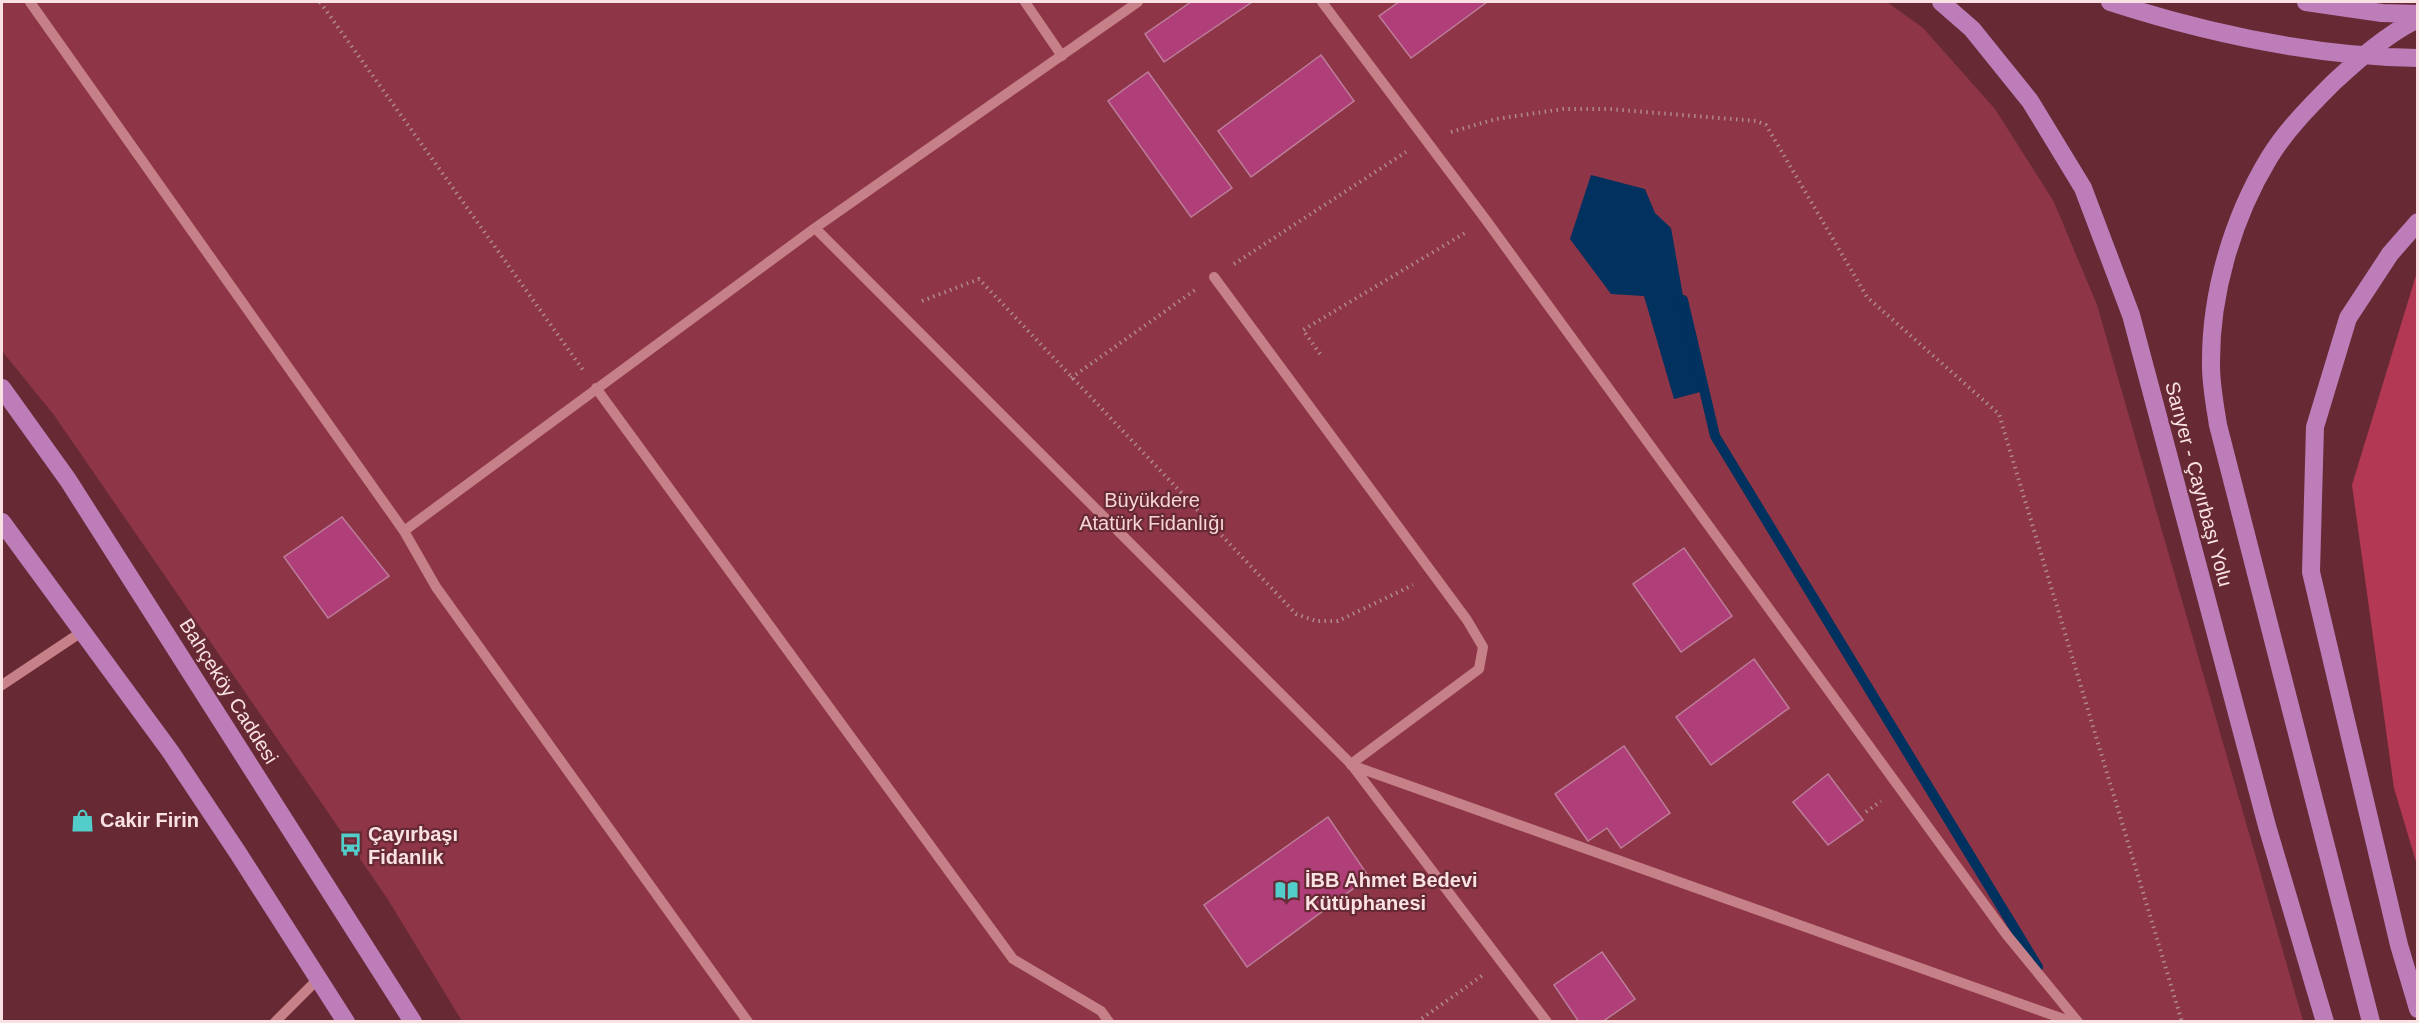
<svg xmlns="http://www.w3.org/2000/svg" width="2419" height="1023" font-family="Helvetica,sans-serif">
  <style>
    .green { fill: #8e3647 }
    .forest { fill: #b33853 }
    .water { fill: #00315f }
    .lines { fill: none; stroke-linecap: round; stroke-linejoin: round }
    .stream { stroke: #00315f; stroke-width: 10 }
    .building { fill: #b03e79; stroke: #bd7d9a; stroke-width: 1.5 }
    .path { stroke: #b2888f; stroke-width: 4; stroke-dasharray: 1.5 4.5; stroke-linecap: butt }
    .minor { stroke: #c68088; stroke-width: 10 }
    .major { stroke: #bc7db9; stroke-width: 18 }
    .labels { text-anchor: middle; stroke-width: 4.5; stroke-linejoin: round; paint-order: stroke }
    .street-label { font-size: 20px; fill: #fae2e4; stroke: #672a35 }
    .park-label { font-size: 20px; fill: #f6d4d7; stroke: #672a35 }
    .poi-label { font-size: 20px; font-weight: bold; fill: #fae2e4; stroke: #672a35; text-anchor: start }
  </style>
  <rect width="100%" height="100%" fill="#672a35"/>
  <path class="green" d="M 2,2 L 1887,2 L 1923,28 L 1995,109 L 2054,202 L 2097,305 L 2303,1021 L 462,1021 L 387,898 L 54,415 L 2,351 Z"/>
  <path class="forest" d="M 2417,272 L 2418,272 L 2417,865 L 2394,788 L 2352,485 Z"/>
  <path class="water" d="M 1591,175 L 1645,189 L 1655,213 L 1671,228 L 1700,392 L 1674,399 L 1644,296 L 1611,294 L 1570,239 Z"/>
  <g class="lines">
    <path class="stream" d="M 1683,300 L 1715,436 L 2038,967"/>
  </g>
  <path class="building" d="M 1191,2 L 1252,2 L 1164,62 L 1145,34 Z
    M 1399,2 L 1487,2 L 1411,58 L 1379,16 Z
    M 1321,55 L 1354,101 L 1251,177 L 1218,131 Z
    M 1148,72 L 1232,188 L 1191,217 L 1108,101 Z
    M 342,517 L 389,576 L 328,618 L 284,557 Z
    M 1684,548 L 1732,616 L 1681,652 L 1633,584 Z
    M 1754,659 L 1789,708 L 1711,765 L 1676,717 Z
    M 1624,746 L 1670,813 L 1621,848 L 1607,828 L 1588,841 L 1555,794 Z
    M 1828,774 L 1863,820 L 1828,845 L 1793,802 Z
    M 1328,817 L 1369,877 L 1247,967 L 1204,905 Z
    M 1602,952 L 1635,999 L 1602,1022 L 1579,1022 L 1554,985 Z"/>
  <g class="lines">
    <path class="path" d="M 320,2 L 583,370
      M 1451,132 L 1496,119 L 1563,109 L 1609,109 L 1756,121 L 1766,125 L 1867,297 L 1999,414 L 2182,1022
      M 1234,264 L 1406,152
      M 922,301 L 979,279 L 1296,614 L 1316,621 L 1338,621 L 1413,585
      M 1320,354 L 1303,330 L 1465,233
      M 1071,378 L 1195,290
      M 1866,812 L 1881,801
      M 1417,1022 L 1483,975"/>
    <path class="minor" d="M 30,2 L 404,531
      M 1025,2 L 1062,56
      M 1322,2 L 1486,220 L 2006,934 L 2078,1022
      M 815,228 L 1351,764 L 1547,1022
      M 1214,277 L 1467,620 L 1483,647 L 1479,669 L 1351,764
      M 596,388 L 1013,959 L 1101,1011 L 1109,1022
      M 2,685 L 83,631
      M 1351,765 L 2072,1022
      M 275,1022 L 319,978
      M 748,1022 L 436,587 L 404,531 L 815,228 L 1138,2"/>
    <path class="major" d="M 1941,2 L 1972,29 L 2030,101 L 2083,188 L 2131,315 L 2267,826 L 2325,1022
      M 2110,2 C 2209,34 2313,56 2418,58
      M 2306,2 L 2382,13 L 2418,14
      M 2418,222 L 2390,254 L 2348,318 L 2315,427 L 2311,572 L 2399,945 L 2418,1009
      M 2,388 L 68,480 L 413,1022
      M 2,522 L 170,751 L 238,853 L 346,1022
      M 2371,1022 L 2218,425 C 2215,406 2211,385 2211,366 C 2210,295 2232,219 2269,158 C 2286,130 2311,105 2334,82 C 2359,59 2387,34 2418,19"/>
  </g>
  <defs>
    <symbol id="shop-bare" viewBox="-9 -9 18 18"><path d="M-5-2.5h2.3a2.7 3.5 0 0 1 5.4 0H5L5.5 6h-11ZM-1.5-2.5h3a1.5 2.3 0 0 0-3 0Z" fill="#53cdc9" stroke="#672a35" stroke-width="2.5" paint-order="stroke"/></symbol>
    <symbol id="bus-bare" viewBox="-9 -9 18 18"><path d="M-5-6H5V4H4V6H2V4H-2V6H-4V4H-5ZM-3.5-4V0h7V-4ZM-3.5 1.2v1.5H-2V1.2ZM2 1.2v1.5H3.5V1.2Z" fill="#53cdc9" stroke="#672a35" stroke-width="2.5" paint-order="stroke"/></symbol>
    <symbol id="library-bare" viewBox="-9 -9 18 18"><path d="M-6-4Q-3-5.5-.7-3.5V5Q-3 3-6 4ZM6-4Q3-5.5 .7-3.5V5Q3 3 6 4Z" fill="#53cdc9" stroke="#672a35" stroke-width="2.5" paint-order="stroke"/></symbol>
  </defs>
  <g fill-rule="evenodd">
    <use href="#shop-bare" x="66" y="804" width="33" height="33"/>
    <use href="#bus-bare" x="334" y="828" width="33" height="33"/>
    <use href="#library-bare" x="1270" y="874" width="33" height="33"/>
  </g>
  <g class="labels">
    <g class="street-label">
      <text transform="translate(2199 484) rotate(75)" y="7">Sarıyer - Çayırbaşı Yolu</text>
      <text transform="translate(229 691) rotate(58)" y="7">Bahçeköy Caddesi</text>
    </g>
    <g class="park-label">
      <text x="1152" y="507">Büyükdere<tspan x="1152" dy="23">Atatürk Fidanlığı</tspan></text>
    </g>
    <g class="poi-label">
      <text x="100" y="827">Cakir Firin</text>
      <text x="368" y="841">Çayırbaşı<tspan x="368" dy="23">Fidanlık</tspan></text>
      <text x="1305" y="887">İBB Ahmet Bedevi<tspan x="1305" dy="23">Kütüphanesi</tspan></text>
    </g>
  </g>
  <rect width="2419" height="1023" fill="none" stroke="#fae2e4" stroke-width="6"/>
</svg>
